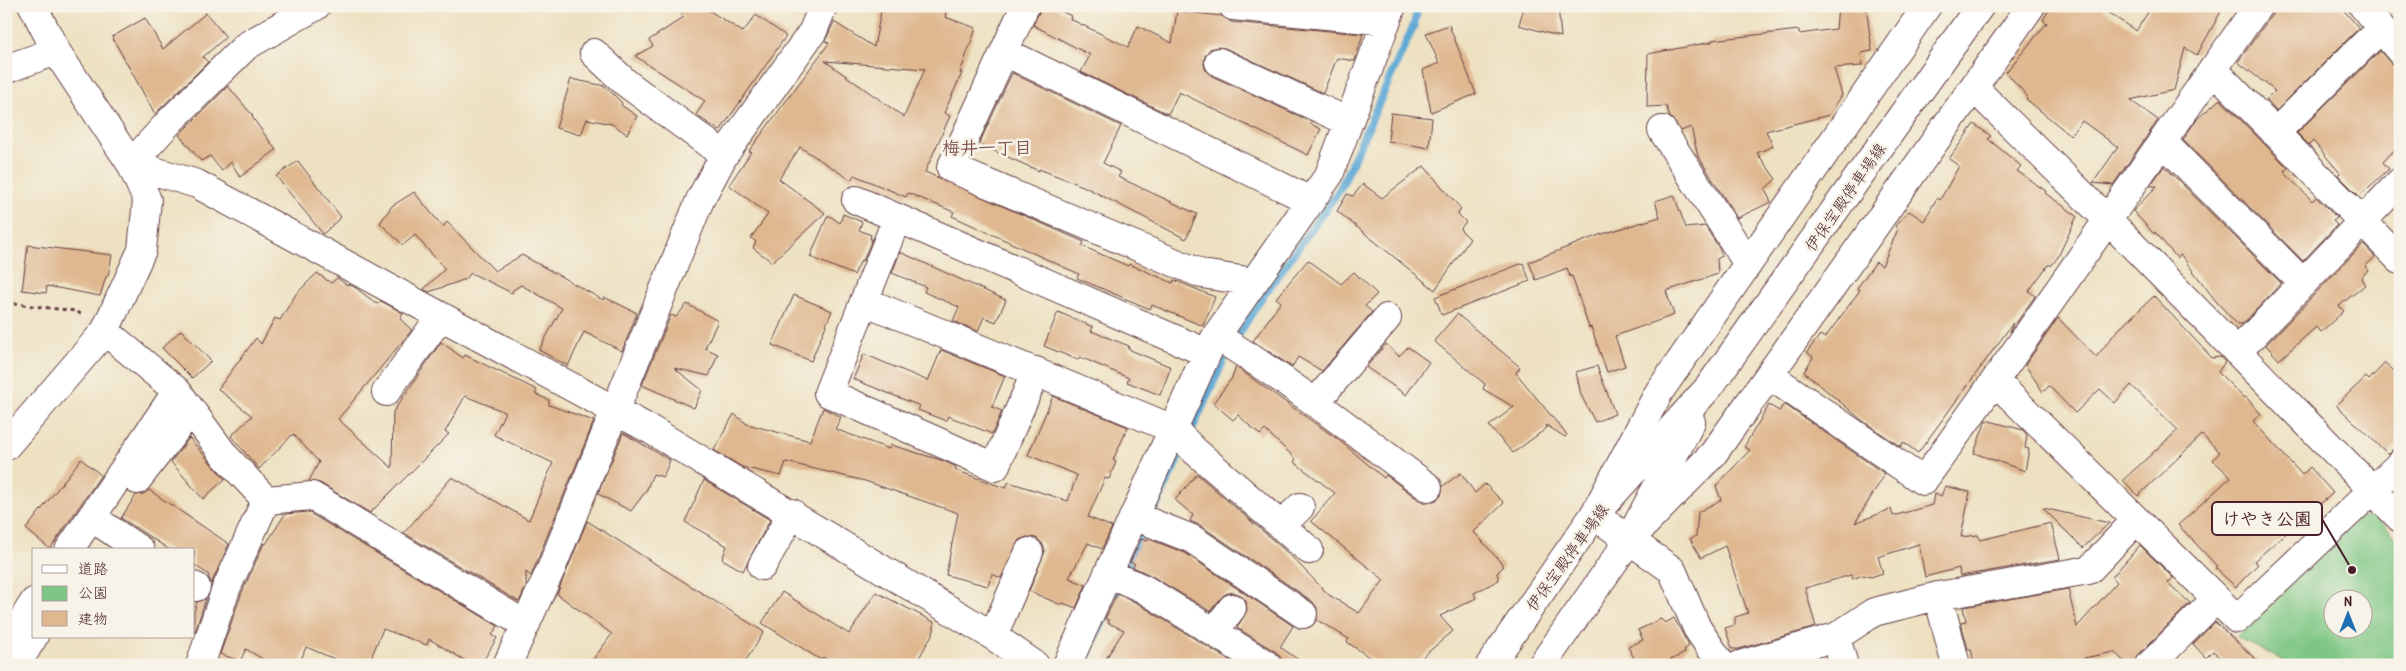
<svg xmlns="http://www.w3.org/2000/svg" width="2406" height="671" font-family="'Patrick Hand','Klee One',sans-serif">
  <style>
    .green { fill: #7dc683; stroke: #647257; fill-rule: evenodd }
    .lines { fill: none; stroke-linecap: round; stroke-linejoin: round }
    .stream { stroke: #5da9d6; stroke-width: 8 }
    .building { fill: #dfb890; fill-rule: evenodd }
    .minor-casing { stroke: #623c42; stroke-width: 30 }
    .major-casing { stroke: #623c42; stroke-width: 30 }
    .path { stroke: #623c42; stroke-width: 3; stroke-dasharray: 4 4; stroke-linecap: butt }
    .minor { stroke: #fff; stroke-width: 28 }
    .major { stroke: #fff; stroke-width: 28 }
    .rail { stroke: #4a1f2b; stroke-width: 4 }
    .labels { text-anchor: middle; stroke-width: 5; stroke-linejoin: round; paint-order: stroke }
    .street-label { font-size: 16px; fill: #4a1f2b; stroke: #f7f3e8 }
    .neighbourhood-label { font-size: 18px; font-weight: bold; fill: #7e554e; stroke: #f7f3e8 }
    .leader { fill: none; stroke: #4a1f2b; stroke-width: 2 }
    .callout-dot { fill: #4a1f2b; stroke: #f7f3e8; stroke-width: 2 }
    .callout { fill: #f7f3e8; stroke: #4a1f2b; stroke-width: 2 }
    .callout-label { font-size: 18px; text-anchor: middle; font-weight: bold; fill: #4a1f2b }
  </style>
  <rect width="100%" height="100%" fill="#f7f3e8"/>
  <filter id="ink" filterUnits="userSpaceOnUse"><feTurbulence type="fractalNoise" baseFrequency=".02" numOctaves="2"/><feDisplacementMap in="SourceGraphic" scale="10" xChannelSelector="R" yChannelSelector="G"/><feConvolveMatrix kernelMatrix="1 2 1 2 8 2 1 2 1" color-interpolation-filters="sRGB"/></filter>
  <filter id="wash" filterUnits="userSpaceOnUse"><feTurbulence type="fractalNoise" baseFrequency=".0096" numOctaves="4" result="noise"/><feDisplacementMap in="SourceGraphic" scale="20" xChannelSelector="R" yChannelSelector="G"/><feGaussianBlur stdDeviation="1.12" result="paint"/><feColorMatrix in="noise" values="0 0 0 0 0 0 0 0 0 0 0 0 0 0 0 0 0 1.4 0 .05"/><feComposite in="paint" operator="in"/></filter>
  <g filter="url(#wash)">
    <rect width="100%" height="100%" fill="#ede1c1"/>
    <path class="green" d="M 2374,516 L 2400,541 L 2400,651 L 2386,665 L 2292,665 L 2236,637 L 2359,517 ZM 2334,598 L 2364,598 L 2364,628 L 2334,628 Z"/>
    <g class="lines">
      <path class="stream" d="M 1189,436 L 1224,359 L 1258,303 L 1340,189 L 1414,25 L 1418,6
        M 1083,665 L 1184,446"/>
    </g>
    <g id="blocks">
      <path class="building" d="M 674,6 L 702,6 L 743,32 L 756,15 L 786,36 L 720,131 L 696,115 L 705,101 L 635,56 L 653,46 L 649,40 L 684,17 Z
        M 882,6 L 947,6 L 945,17 L 976,28 L 960,73 L 962,73 L 944,113 L 950,116 L 925,172 L 1084,242 L 1082,246 L 1128,266 L 1129,264 L 1173,283 L 1174,280 L 1215,297 L 1203,326 L 1152,305 L 1150,309 L 1077,278 L 1079,274 L 952,216 L 954,212 L 908,193 L 906,197 L 854,175 L 851,180 L 800,147 L 779,179 L 825,213 L 772,262 L 753,248 L 756,242 L 751,238 L 768,214 L 729,185 L 751,152 L 749,151 L 829,43 L 825,41 L 834,22 L 874,47 ZM 825,61 L 874,65 L 925,69 L 904,117 Z
        M 1042,6 L 1051,6 L 1071,16 L 1070,19 L 1128,47 L 1138,26 L 1172,43 L 1177,11 L 1222,16 L 1231,22 L 1363,34 L 1355,61 L 1337,58 L 1323,93 L 1225,48 L 1217,47 L 1210,49 L 1205,56 L 1204,64 L 1206,71 L 1212,76 L 1312,122 L 1311,124 L 1321,129 L 1308,155 L 1179,92 L 1168,114 L 1081,72 L 1090,55 L 1033,25 Z
        M 1524,6 L 1558,6 L 1561,37 L 1519,25 Z
        M 1838,6 L 1866,6 L 1872,51 L 1861,53 L 1862,66 L 1834,68 L 1842,95 L 1829,115 L 1766,131 L 1773,146 L 1757,153 L 1776,179 L 1765,189 L 1771,202 L 1737,218 L 1698,156 L 1691,127 L 1681,131 L 1670,117 L 1666,106 L 1647,107 L 1648,54 L 1712,42 L 1712,40 L 1799,30 L 1799,34 L 1836,29 Z
        M 2051,6 L 2098,6 L 2136,31 L 2152,6 L 2224,6 L 2197,55 L 2185,48 L 2174,90 L 2130,100 L 2158,120 L 2113,185 L 2093,183 L 2118,147 L 2082,121 L 2070,135 L 2026,99 L 2028,97 L 2006,72 L 2047,23 L 2043,20 Z
        M 2278,6 L 2340,6 L 2359,28 L 2276,111 L 2266,100 L 2275,91 L 2238,62 Z
        M 206,13 L 226,37 L 203,57 L 208,62 L 155,114 L 112,37 L 145,18 L 163,49 Z
        M 1449,25 L 1476,94 L 1431,112 L 1423,70 L 1439,63 L 1426,33 Z
        M 2380,51 L 2394,67 L 2392,69 L 2400,78 L 2400,144 L 2383,162 L 2389,169 L 2359,196 L 2338,175 L 2340,173 L 2313,141 L 2309,145 L 2297,133 Z
        M 1012,73 L 1121,126 L 1103,163 L 1121,172 L 1118,177 L 1197,214 L 1186,239 L 1083,186 L 1039,169 L 1039,171 L 979,144 Z
        M 571,79 L 605,86 L 622,103 L 621,105 L 637,116 L 627,134 L 612,124 L 587,119 L 581,135 L 556,128 Z
        M 228,86 L 253,116 L 252,117 L 276,150 L 240,177 L 231,162 L 222,171 L 210,156 L 201,161 L 179,135 Z
        M 2220,99 L 2288,168 L 2284,172 L 2312,201 L 2316,197 L 2337,218 L 2333,221 L 2337,225 L 2303,261 L 2183,140 L 2196,120 Z
        M 1391,113 L 1432,118 L 1429,148 L 1388,141 Z
        M 1974,124 L 1991,136 L 1988,139 L 2021,166 L 2017,171 L 2046,191 L 2045,193 L 2077,216 L 2058,257 L 2052,265 L 2048,265 L 2029,291 L 2035,296 L 2010,332 L 2013,323 L 1918,453 L 1903,442 L 1901,447 L 1863,421 L 1804,372 L 1813,357 L 1807,352 L 1820,335 L 1825,338 L 1860,290 L 1857,288 L 1876,262 L 1882,266 L 1898,229 L 1895,226 L 1909,211 L 1924,221 L 1937,198 L 1940,200 L 1959,166 L 1949,159 Z
        M 298,161 L 341,217 L 323,234 L 276,176 Z
        M 1424,166 L 1461,209 L 1458,214 L 1466,222 L 1460,229 L 1470,239 L 1435,290 L 1337,211 L 1347,194 L 1353,196 L 1363,184 L 1382,198 Z
        M 2164,166 L 2281,283 L 2243,324 L 2237,324 L 2215,300 L 2181,255 L 2177,258 L 2155,232 L 2154,234 L 2133,211 L 2157,186 L 2150,186 Z
        M 414,192 L 443,227 L 447,222 L 495,271 L 522,255 L 603,300 L 604,297 L 637,313 L 622,351 L 584,332 L 568,366 L 539,350 L 562,308 L 521,285 L 513,290 L 512,293 L 471,273 L 466,279 L 429,292 L 424,289 L 445,269 L 415,235 L 403,245 L 380,223 L 392,206 Z
        M 1674,195 L 1686,228 L 1705,226 L 1719,248 L 1722,256 L 1717,259 L 1718,274 L 1666,291 L 1674,315 L 1615,336 L 1625,366 L 1607,372 L 1591,327 L 1589,328 L 1572,276 L 1570,277 L 1567,268 L 1536,280 L 1529,262 L 1599,235 L 1660,217 L 1655,201 Z
        M 843,214 L 862,222 L 859,230 L 871,235 L 870,239 L 872,239 L 863,261 L 861,260 L 854,275 L 810,257 L 828,215 L 840,223 Z
        M 28,245 L 112,255 L 108,276 L 106,277 L 100,296 L 47,286 L 46,293 L 22,290 Z
        M 2364,245 L 2375,257 L 2365,266 L 2368,270 L 2361,278 L 2365,285 L 2339,306 L 2344,311 L 2321,332 L 2316,327 L 2279,360 L 2266,345 L 2361,246 Z
        M 900,252 L 1006,300 L 996,322 L 984,317 L 978,331 L 953,321 L 959,307 L 924,292 L 926,287 L 892,273 Z
        M 1308,260 L 1341,284 L 1354,272 L 1377,294 L 1365,306 L 1372,312 L 1322,371 L 1298,357 L 1292,367 L 1253,341 L 1281,302 L 1276,298 Z
        M 1523,263 L 1530,281 L 1442,315 L 1435,297 Z
        M 317,273 L 331,283 L 337,278 L 347,285 L 349,284 L 356,288 L 377,304 L 381,301 L 403,313 L 400,319 L 412,330 L 338,419 L 392,468 L 393,412 L 441,342 L 463,358 L 465,355 L 537,390 L 535,394 L 549,400 L 549,405 L 594,421 L 531,576 L 526,572 L 526,587 L 519,602 L 404,533 L 452,477 L 529,520 L 553,463 L 494,435 L 505,412 L 465,396 L 445,432 L 449,434 L 370,513 L 320,483 L 309,481 L 319,462 L 293,434 L 259,469 L 231,436 L 252,416 L 218,389 L 256,338 L 261,344 L 275,318 L 280,320 L 296,294 Z
        M 794,295 L 832,311 L 811,361 L 772,345 Z
        M 2154,296 L 2212,358 L 2220,357 L 2225,362 L 2218,372 L 2244,398 L 2246,397 L 2261,414 L 2253,421 L 2302,475 L 2310,467 L 2333,493 L 2254,561 L 2258,564 L 2236,587 L 2215,568 L 2217,566 L 2178,525 L 2231,477 L 2213,460 L 2220,452 L 2202,435 L 2138,496 L 2123,480 L 2178,430 L 2131,385 L 2115,403 L 2100,389 L 2075,413 L 2049,386 L 2043,392 L 2025,365 L 2058,318 L 2096,357 L 2117,331 Z
        M 687,304 L 718,321 L 705,348 L 718,354 L 709,376 L 674,368 L 702,390 L 694,408 L 642,385 L 671,315 L 676,317 Z
        M 1058,312 L 1093,327 L 1091,331 L 1129,346 L 1128,349 L 1171,367 L 1160,395 L 1127,382 L 1129,378 L 1080,357 L 1078,360 L 1044,346 Z
        M 1457,314 L 1520,367 L 1516,373 L 1567,435 L 1565,437 L 1546,425 L 1547,428 L 1513,453 L 1489,426 L 1514,407 L 1483,389 L 1485,384 L 1434,341 Z
        M 181,330 L 211,361 L 192,378 L 162,348 Z
        M 1386,344 L 1399,356 L 1408,347 L 1429,362 L 1406,395 L 1366,367 Z
        M 941,350 L 1005,376 L 992,407 L 1002,411 L 992,434 L 948,416 L 946,421 L 918,410 L 920,406 L 853,379 L 864,354 L 928,381 Z
        M 2385,363 L 2400,376 L 2400,442 L 2388,454 L 2336,405 L 2366,377 L 2369,380 Z
        M 1597,366 L 1615,414 L 1595,422 L 1581,395 L 1576,372 Z
        M 1236,367 L 1340,441 L 1384,478 L 1386,475 L 1419,500 L 1427,503 L 1435,501 L 1441,496 L 1443,486 L 1461,473 L 1475,493 L 1485,484 L 1504,503 L 1474,532 L 1504,566 L 1497,573 L 1499,580 L 1474,593 L 1476,598 L 1440,616 L 1453,631 L 1413,665 L 1381,665 L 1347,642 L 1349,639 L 1317,620 L 1317,608 L 1312,601 L 1201,526 L 1190,521 L 1193,515 L 1175,500 L 1197,474 L 1289,554 L 1329,595 L 1359,613 L 1384,580 L 1311,521 L 1335,493 L 1294,462 L 1296,459 L 1265,430 L 1260,435 L 1238,415 L 1233,420 L 1213,403 L 1232,378 Z
        M 1053,396 L 1128,427 L 1113,460 L 1116,462 L 1109,479 L 1105,478 L 1088,517 L 1112,527 L 1102,549 L 1088,543 L 1069,578 L 1086,585 L 1076,608 L 1063,603 L 1061,605 L 1029,591 L 1045,551 L 1042,543 L 1036,538 L 1027,537 L 1019,540 L 1001,578 L 992,574 L 988,586 L 946,575 L 958,513 L 865,481 L 786,462 L 781,476 L 742,467 L 714,450 L 734,414 L 747,424 L 810,441 L 823,408 L 841,417 L 835,429 L 889,449 L 891,445 L 944,461 L 956,467 L 955,470 L 1005,488 L 1009,482 L 1068,501 L 1077,475 L 1028,455 Z
        M 1784,404 L 1885,474 L 1855,523 L 1891,509 L 1893,516 L 1932,505 L 1934,494 L 1941,496 L 1945,486 L 1970,492 L 1961,537 L 1978,535 L 1980,540 L 2051,523 L 2060,559 L 1960,576 L 1959,568 L 1925,577 L 1919,544 L 1878,557 L 1883,573 L 1871,577 L 1863,575 L 1853,579 L 1851,575 L 1805,588 L 1816,627 L 1739,649 L 1732,649 L 1725,628 L 1735,625 L 1735,617 L 1748,613 L 1725,546 L 1701,558 L 1690,539 L 1696,536 L 1698,512 L 1721,500 L 1716,486 L 1750,450 L 1744,447 L 1769,405 L 1779,411 Z
        M 1986,420 L 2023,430 L 2027,435 L 2025,448 L 2029,449 L 2025,471 L 1974,453 Z
        M 623,433 L 670,460 L 663,477 L 653,474 L 646,491 L 631,511 L 598,494 Z
        M 189,438 L 225,479 L 203,499 L 171,462 Z
        M 81,459 L 101,475 L 50,549 L 26,529 Z
        M 704,480 L 770,520 L 743,571 L 722,559 L 727,546 L 685,522 Z
        M 149,490 L 229,544 L 211,584 L 208,574 L 194,565 L 194,550 L 170,550 L 121,518 L 136,495 L 143,494 Z
        M 2043,508 L 2078,516 L 2109,523 L 2083,548 Z
        M 308,512 L 498,626 L 492,635 L 497,638 L 481,664 L 471,664 L 429,639 L 427,645 L 383,629 L 368,665 L 349,665 L 306,647 L 299,665 L 288,665 L 270,659 L 266,661 L 246,649 L 240,661 L 220,654 L 241,595 L 264,543 L 266,544 L 285,514 Z
        M 587,521 L 764,632 L 743,665 L 589,665 L 612,634 L 557,594 Z
        M 1141,539 L 1147,541 L 1149,539 L 1185,553 L 1293,626 L 1280,647 L 1306,665 L 1283,665 L 1281,658 L 1276,652 L 1237,628 L 1247,610 L 1246,601 L 1241,595 L 1233,592 L 1225,594 L 1210,611 L 1152,576 L 1133,567 L 1135,564 L 1130,562 Z
        M 2140,545 L 2173,578 L 2168,583 L 2190,603 L 2139,654 L 2135,665 L 2128,665 L 2114,652 L 2084,658 L 2086,665 L 1974,665 L 1971,649 L 1968,649 L 1961,622 L 1966,621 L 1963,607 L 2068,589 L 2077,627 L 2117,582 L 2112,577 Z
        M 782,592 L 849,634 L 876,592 L 934,622 L 934,631 L 915,665 L 836,665 L 823,657 L 821,660 L 762,623 Z
        M 1117,594 L 1137,603 L 1237,665 L 1102,665 L 1124,630 L 1108,623 L 1109,620 L 1105,619 Z
        M 206,598 L 194,635 L 194,612 L 197,602 Z
        M 1674,618 L 1689,646 L 1684,650 L 1685,653 L 1660,665 L 1638,665 L 1628,647 L 1643,640 L 1638,630 L 1661,619 L 1665,623 Z
        M 2215,622 L 2262,665 L 2229,665 L 2213,651 L 2206,658 L 2193,644 Z"/>
    </g>
  </g>
  <g filter="url(#ink)">
    <use href="#blocks" fill-opacity="0" stroke="#623c42" stroke-width="1"/>
    <g class="lines">
      <defs>
        <path id="minor" d="M 1025,6 L 951,168 L 1202,274 L 1254,282
          M 1233,6 L 1387,21
          M 2363,6 L 2400,51
          M 1005,52 L 1311,201
          M 594,53 L 626,83 L 724,155
          M 1219,62 L 1349,122
          M 6,69 L 56,51
          M 2213,69 L 2400,260
          M 1974,88 L 2108,220 L 2400,518
          M 1662,130 L 1748,264
          M 2275,133 L 2381,28
          M 2162,141 L 2303,283
          M 131,164 L 197,184 L 651,430 L 993,636 L 1035,665
          M 131,164 L 170,121 L 246,46 L 316,6
          M 856,200 L 1207,353
          M 897,218 L 828,393 L 995,467 L 1036,371
          M 864,301 L 1173,429 L 1195,451 L 1309,550
          M 105,331 L 177,391 L 225,456 L 266,500
          M 1216,336 C 1290,381 1358,435 1428,487
          M 2237,352 L 2400,182
          M 1769,375 L 1923,481 C 2037,324 2145,164 2258,6
          M 1995,381 L 2237,619 L 2400,464
          M 386,392 L 441,316
          M 1315,403 L 1387,318
          M 6,446 L 105,331 L 142,250 L 147,200 L 131,164 L 56,51 L 33,6
          M 137,480 L 191,410
          M 1134,516 L 1192,539 L 1303,614
          M 103,525 L 140,550
          M 1281,526 L 1300,507
          M 1637,532 L 1713,454 L 2031,6
          M 69,550 L 177,391
          M 762,566 L 792,513
          M 1108,573 L 1144,589 L 1267,665
          M 194,586 L 196,587
          M 1938,596 L 1956,665
          M 1215,631 L 1232,608
          M 993,636 L 1029,552
          M 1836,637 L 1844,665
          M 6,646 L 34,602
          M 16,665 L 34,636
          M 200,665 L 226,589 L 266,500 L 312,496 L 526,625
          M 507,665 L 551,569 L 700,200 L 724,155 L 813,31 L 823,6
          M 1067,665 L 1207,353 L 1216,336 L 1329,175 L 1392,6
          M 1722,665 L 1697,628 L 1672,570 L 1594,515 L 1659,392 L 1927,6
          M 1740,665 L 1836,637 L 1874,612 L 1938,596 L 2089,570 L 2136,520
          M 2150,665 L 2216,599"/>
        <path id="major" d="M 1490,665 L 1594,515 L 1709,387 L 1980,6
          M 1542,665 L 1629,540 L 1691,422"/>
      </defs>
      <use href="#minor" class="minor-casing"/>
      <use href="#major" class="major-casing"/>
      <path class="path" d="M 6,303 L 76,311 L 84,316"/>
      <use href="#minor" class="minor"/>
      <use href="#major" class="major"/>
      <path class="rail" d="M 2396,6 L 2400,11"/>
    </g>
  </g>
  <g class="labels">
    <g class="street-label">
      <text transform="translate(1845 197) rotate(-55)" y="6">伊保宝殿停車場線</text>
      <text transform="translate(1567 557) rotate(-54)" y="6">伊保宝殿停車場線</text>
    </g>
    <g class="neighbourhood-label">
      <text x="987" y="154">梅井一丁目</text>
    </g>
  </g>
  <path class="leader" d="M2352 570L2322 519"/>
  <circle class="callout-dot" cx="2352" cy="570" r="5"/>
  <rect class="callout" x="2212" y="502" width="110" height="33" rx="5"/>
  <g class="callout-label">
    <text x="2267" y="525">けやき公園</text>
  </g>
  <rect width="2406" height="671" fill="none" stroke="#f7f3e8" stroke-width="25"/>
  <rect x="32" y="548" width="162" height="90" fill="#f7f3e8" stroke="#b29e9c"/>
  <rect x="42" y="565" width="25" height="8" fill="#ffffff" stroke="#b29e9c"/>
  <text x="78" y="574" font-size="15" fill="#4a1f2b">道路</text>
  <rect x="42" y="586" width="25" height="15" fill="#7dc683" stroke="#b29e9c"/>
  <text x="78" y="598" font-size="15" fill="#4a1f2b">公園</text>
  <rect x="42" y="611" width="25" height="15" fill="#dfb890" stroke="#b29e9c"/>
  <text x="78" y="624" font-size="15" fill="#4a1f2b">建物</text>
  <g transform="translate(2348 614)"><circle r="24" fill="#f7f3e8" stroke="#b29e9c"/>
  <path d="M0-4L9 19L0 12L-9 19Z" fill="#1f6fb2"/>
  <text y="-8" font-size="14" font-weight="bold" text-anchor="middle" fill="#4a1f2b">N</text>
  </g>
</svg>
